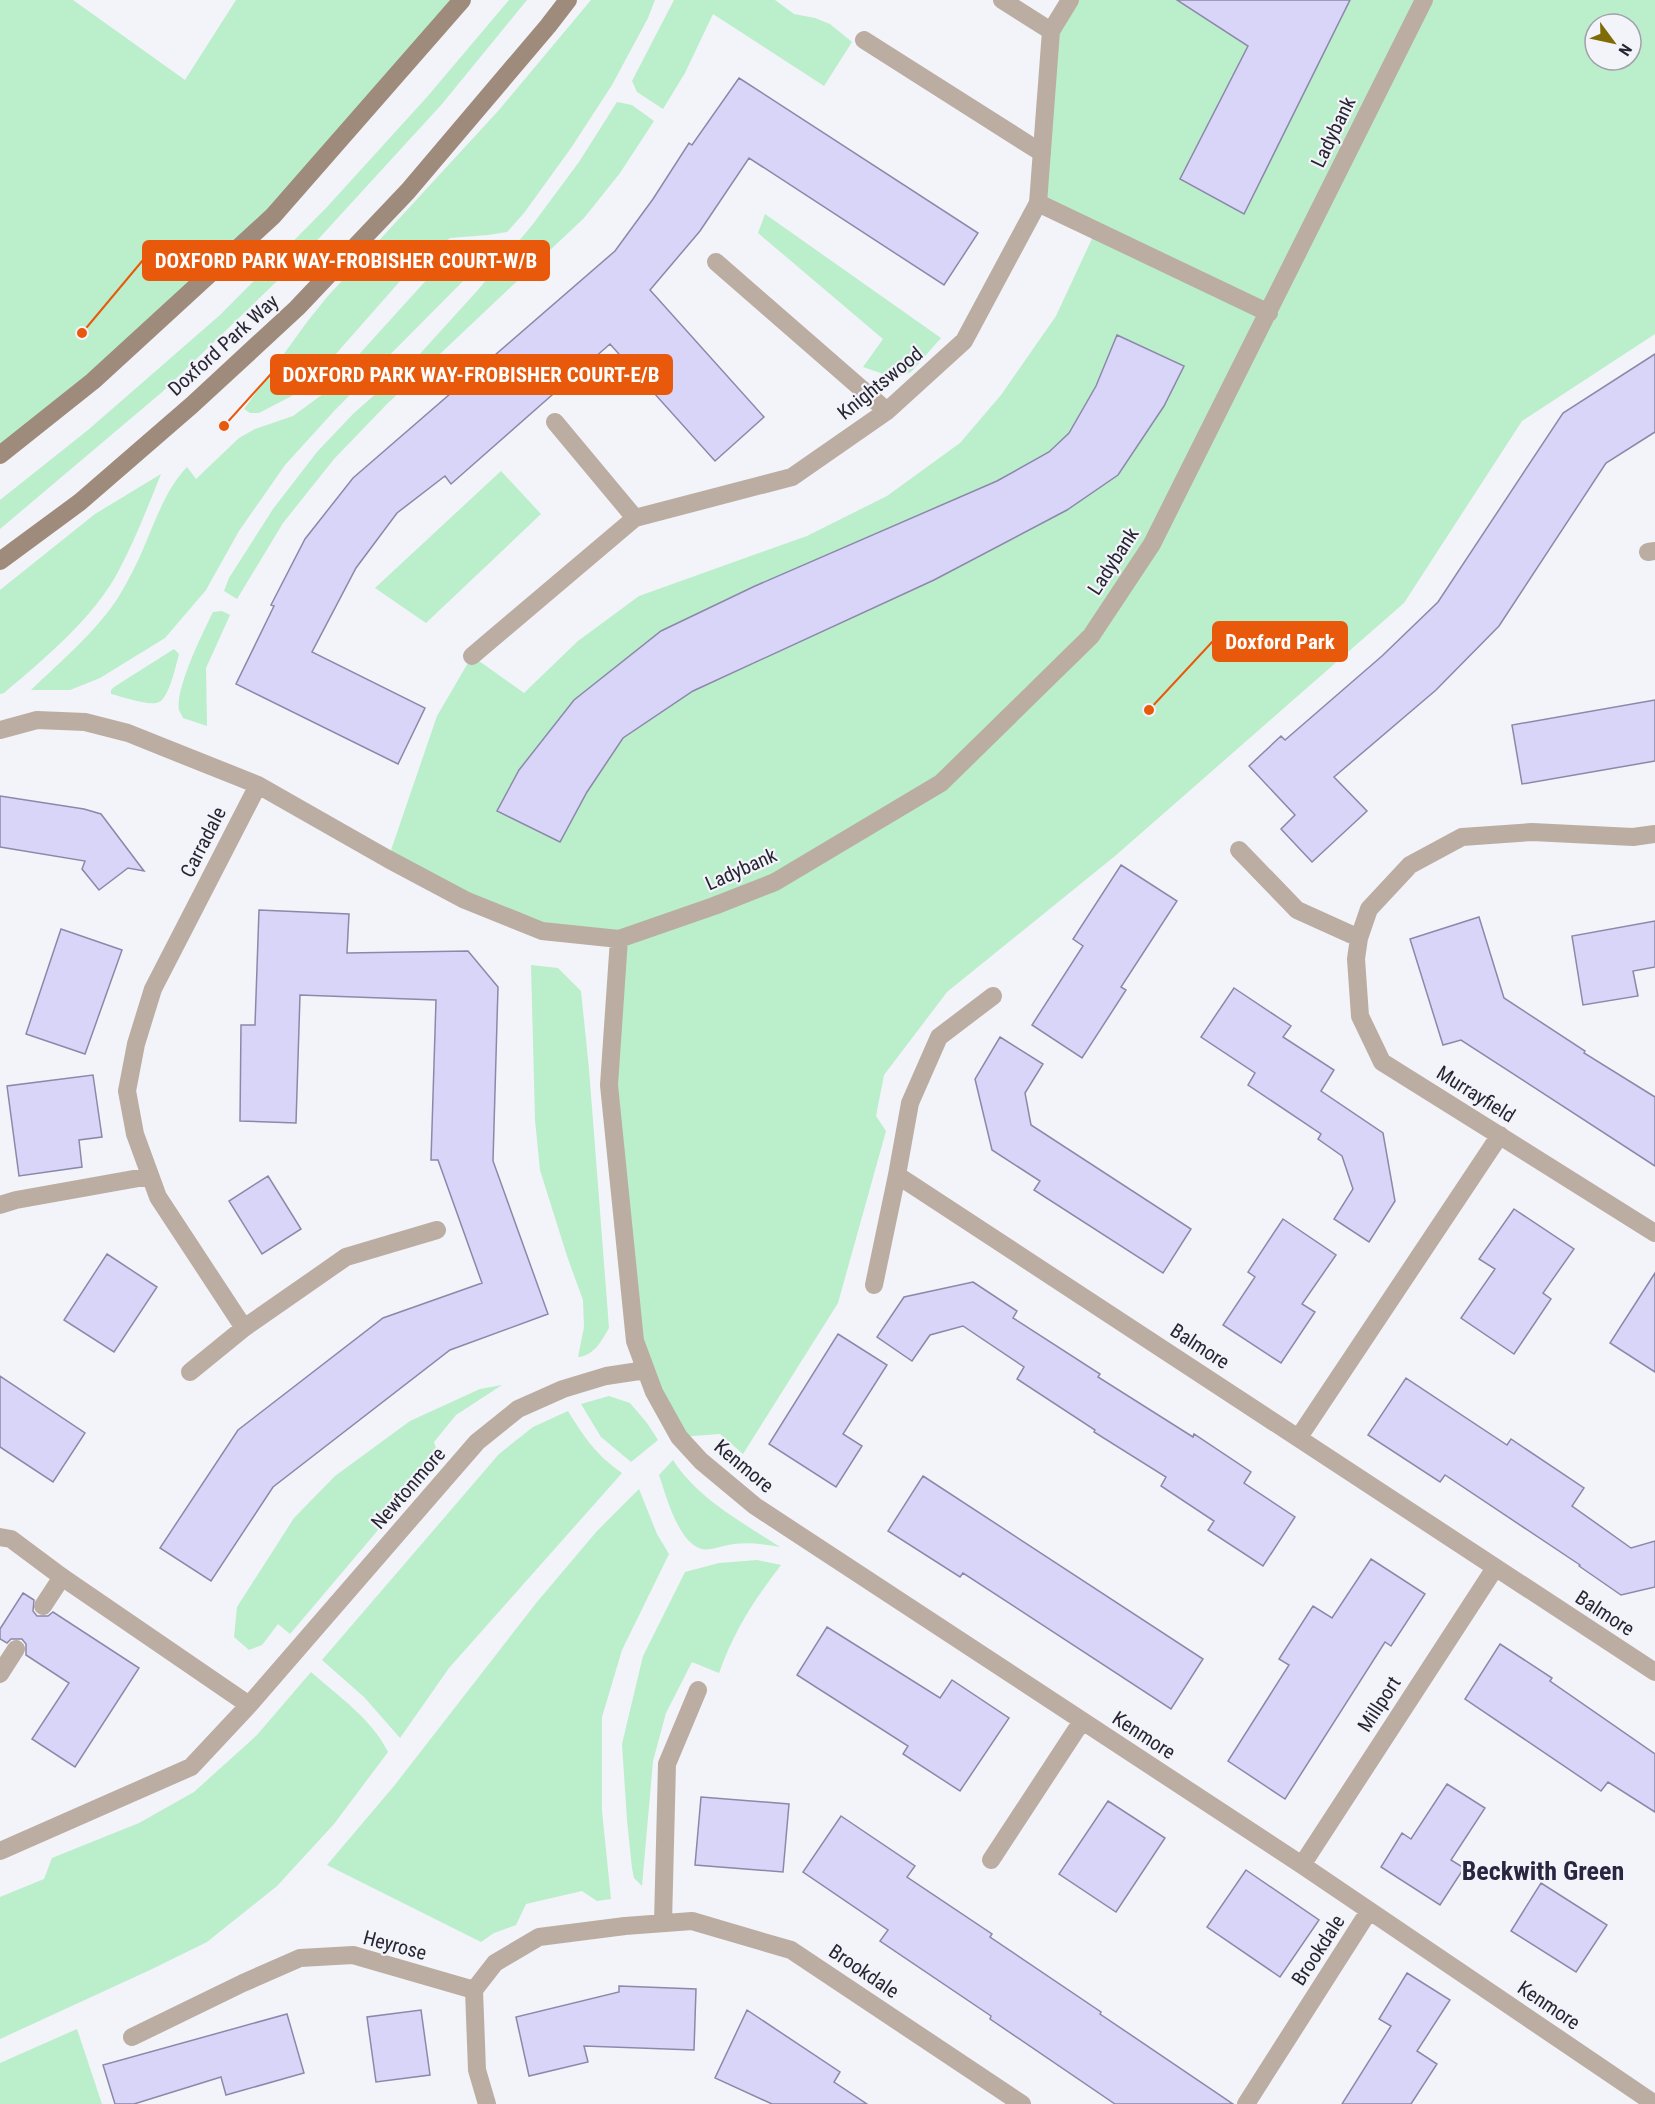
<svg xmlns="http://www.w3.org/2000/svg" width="1655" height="2104" font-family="'Roboto Condensed',sans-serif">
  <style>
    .green { fill: #bbeecb; fill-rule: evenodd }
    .building { fill: #d8d5f9; stroke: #8c88a9; stroke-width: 1.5 }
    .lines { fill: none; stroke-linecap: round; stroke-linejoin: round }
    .lane { stroke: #bbada2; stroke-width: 18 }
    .street { stroke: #bbada2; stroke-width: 18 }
    .secondary { stroke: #9e8b7b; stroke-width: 18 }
    .labels { text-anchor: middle; stroke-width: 4.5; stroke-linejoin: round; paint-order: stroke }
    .street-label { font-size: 20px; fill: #282633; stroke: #f3f3fa }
    .district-label { font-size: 26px; font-weight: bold; fill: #2a2641; stroke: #f3f3fa }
    .leader { fill: none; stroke: #e8590c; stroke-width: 2 }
    .callout-dot { fill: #e8590c; stroke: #f3f3fa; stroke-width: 2 }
    .callout { fill: #e8590c; stroke: #e8590c; stroke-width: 2 }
    .callout-label { font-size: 21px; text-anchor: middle; font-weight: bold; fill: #fff }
  </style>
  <rect width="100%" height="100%" fill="#f3f3fa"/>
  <path class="green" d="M 0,0 L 73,0 L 185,80 L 236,0 L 462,0 L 273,216 L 0,455 Z
    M 509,0 L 527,0 L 442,104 L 301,258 L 161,393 L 0,529 L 0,500 L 88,430 L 220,315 L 327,207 L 427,97 Z
    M 591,0 L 655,0 L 648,18 L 612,85 L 571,148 L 524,213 L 507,232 L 488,235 L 450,238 L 416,263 L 305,389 L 259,413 L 250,413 L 244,409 L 307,322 L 327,297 L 499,110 Z
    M 674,0 L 775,0 L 794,14 L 815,18 L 830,24 L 852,42 L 824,86 L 713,14 L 685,73 L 663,109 L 637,92 L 632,81 Z
    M 1070,0 L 1177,0 L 1248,46 L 1180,178 L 1244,214 L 1350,0 L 1655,0 L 1655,334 L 1522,421 L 1404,603 L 1115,856 L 947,992 L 884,1075 L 876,1116 L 886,1131 L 838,1303 L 743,1454 L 720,1434 L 679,1437 L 646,1370 L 609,1085 L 619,939 L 542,931 L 388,859 L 437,716 L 472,656 L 524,693 L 578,641 L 639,596 L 807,536 L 887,496 L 960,443 L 1001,395 L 1056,316 L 1096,230 L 1038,203 L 1051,31 ZM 1595,24 L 1631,24 L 1631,60 L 1595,60 ZM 1117,335 L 1184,366 L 1164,406 L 1118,475 L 1067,510 L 934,580 L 693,691 L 623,738 L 587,792 L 560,842 L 497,811 L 661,631 L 755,586 L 997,481 L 1049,452 L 1069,433 L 1096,386 Z
    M 617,102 L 632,105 L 654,121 L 620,173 L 584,218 L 387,404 L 334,459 L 283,523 L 237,599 L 224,591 L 229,578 L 273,509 L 317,452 L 353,414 L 417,357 L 477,291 L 533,224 L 579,162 Z
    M 765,214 L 941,338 L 911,372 L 895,378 L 863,367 L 883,339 L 758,233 Z
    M 475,252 L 482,255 L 480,264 L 335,410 L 285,465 L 239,531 L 206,590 L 165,638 L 100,678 L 70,690 L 31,690 C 59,663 99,629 119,596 C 128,581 137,564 144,547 C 156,519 166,489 187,467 L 196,479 L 239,438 L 255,429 L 293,416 L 323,394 L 431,275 L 451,259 Z
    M 501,471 L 541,514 L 426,623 L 375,588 Z
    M 161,474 C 148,506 135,540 119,570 C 94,618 44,659 4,693 L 0,694 L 0,590 L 95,514 Z
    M 222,611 L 230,615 L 206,668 L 207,726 L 183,718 C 182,715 180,713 179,710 C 175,689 203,632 213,612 Z
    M 174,649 L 179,654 C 176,665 169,698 159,702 C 150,707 121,696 111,694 L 111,690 L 114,687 Z
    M 531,965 L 558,968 L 581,991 L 589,1069 L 609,1328 C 602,1340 594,1356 578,1357 L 584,1327 L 583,1300 L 567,1256 L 540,1170 L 535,1120 Z
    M 502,1385 L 456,1415 L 434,1442 L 439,1458 L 290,1634 L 278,1624 L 262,1645 L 249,1650 L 234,1637 L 237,1607 L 294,1518 L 335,1476 L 410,1421 L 480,1389 Z
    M 609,1396 L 630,1403 L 647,1423 L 658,1440 L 631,1462 L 601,1437 L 581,1404 Z
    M 568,1411 C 584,1437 596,1455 622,1473 L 449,1668 L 400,1738 L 364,1697 L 322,1660 L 499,1454 L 533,1427 Z
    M 673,1460 C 698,1499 742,1522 780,1547 C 765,1544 748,1542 734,1544 C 724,1545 710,1551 702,1549 C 678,1543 666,1495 659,1475 Z
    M 639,1489 L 657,1534 L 669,1554 L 622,1650 L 602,1717 L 602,1811 L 611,1899 L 597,1901 L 582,1891 L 526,1904 L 516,1925 L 494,1933 L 481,1942 L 327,1865 L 394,1786 L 537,1602 L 597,1531 Z
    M 757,1560 L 781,1565 C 753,1602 735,1629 719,1673 L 692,1662 L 666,1713 L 653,1761 L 642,1886 L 634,1878 L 632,1868 L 627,1820 L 622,1744 L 643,1656 L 685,1572 L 719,1563 Z
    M 311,1672 C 338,1696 372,1719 388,1752 L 334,1824 L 277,1886 L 207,1942 L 150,1970 L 0,2039 L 0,1897 L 44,1879 L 52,1858 L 139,1823 L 194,1792 L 257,1735 Z
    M 77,2029 L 102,2104 L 0,2104 L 0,2063 Z"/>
  <path class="building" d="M 1177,0 L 1350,0 L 1244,214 L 1180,179 L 1248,46 Z
    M 739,78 L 978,233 L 944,285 L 749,158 L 700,231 L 650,290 L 764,417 L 715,461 L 610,344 L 451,484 L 445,476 L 397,513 L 356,568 L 312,652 L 425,708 L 398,764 L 236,684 L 274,606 L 271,605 L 305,539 L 353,478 L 615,251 L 653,199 L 689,143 L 692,145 Z
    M 1117,335 L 1184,366 L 1164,406 L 1118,475 L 1067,510 L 934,580 L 693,691 L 623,738 L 587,792 L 560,842 L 497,811 L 519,770 L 574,700 L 661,631 L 755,586 L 997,481 L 1049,452 L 1069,433 L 1096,386 Z
    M 1655,354 L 1655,432 L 1606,463 L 1499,626 L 1436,690 L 1334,777 L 1367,811 L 1312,862 L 1281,829 L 1295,815 L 1249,766 L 1281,736 L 1285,740 L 1382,656 L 1438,602 L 1563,413 Z
    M 1655,700 L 1655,761 L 1522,784 L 1512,725 Z
    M 0,796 L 84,809 L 101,814 L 144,871 L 128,868 L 99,890 L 82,869 L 85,861 L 0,847 Z
    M 1121,865 L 1177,901 L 1121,987 L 1126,990 L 1082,1058 L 1032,1025 L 1083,946 L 1073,939 Z
    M 259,910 L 349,914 L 347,953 L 468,951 L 498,987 L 493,1161 L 548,1314 L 450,1350 L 273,1487 L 211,1581 L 160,1548 L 238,1430 L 383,1318 L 482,1283 L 438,1160 L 431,1160 L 436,1000 L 300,995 L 296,1123 L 240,1121 L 241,1025 L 255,1025 Z
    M 1479,917 L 1504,998 L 1585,1051 L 1584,1053 L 1655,1097 L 1655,1166 L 1461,1040 L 1443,1045 L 1410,939 Z
    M 1655,921 L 1655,967 L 1633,971 L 1638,996 L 1583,1005 L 1572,936 Z
    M 61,929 L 122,950 L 85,1054 L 26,1034 Z
    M 1234,988 L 1291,1026 L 1283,1037 L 1334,1070 L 1321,1091 L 1383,1133 L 1395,1201 L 1369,1242 L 1334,1219 L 1353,1189 L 1342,1156 L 1318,1139 L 1321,1134 L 1248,1085 L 1255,1073 L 1201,1037 Z
    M 1000,1037 L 1043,1064 L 1025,1093 L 1031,1125 L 1191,1229 L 1163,1273 L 1034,1190 L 1040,1181 L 992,1150 L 975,1079 Z
    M 93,1075 L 102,1137 L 79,1140 L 82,1167 L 19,1176 L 7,1086 Z
    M 268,1176 L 301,1229 L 262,1254 L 229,1201 Z
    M 1514,1209 L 1574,1249 L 1543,1293 L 1551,1299 L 1514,1354 L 1461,1318 L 1495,1269 L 1479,1259 Z
    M 1283,1219 L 1336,1255 L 1302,1304 L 1315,1312 L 1281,1363 L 1223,1325 L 1255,1277 L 1248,1272 Z
    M 107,1254 L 157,1287 L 114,1352 L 64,1320 Z
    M 1655,1273 L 1655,1372 L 1610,1343 Z
    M 973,1282 L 1017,1311 L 1013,1318 L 1100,1374 L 1098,1377 L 1193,1437 L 1194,1434 L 1251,1472 L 1244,1483 L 1295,1517 L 1263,1566 L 1208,1530 L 1214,1521 L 1161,1486 L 1166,1477 L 1094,1432 L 1095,1430 L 1017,1379 L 1024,1367 L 963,1326 L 930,1335 L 912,1361 L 877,1337 L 904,1297 Z
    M 838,1334 L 887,1365 L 843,1434 L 862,1446 L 836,1487 L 769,1444 Z
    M 0,1376 L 85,1433 L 53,1482 L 0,1447 Z
    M 1406,1378 L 1507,1445 L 1511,1439 L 1584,1488 L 1572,1506 L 1631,1548 L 1655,1541 L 1655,1587 L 1621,1595 L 1579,1566 L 1580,1565 L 1445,1475 L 1440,1482 L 1368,1435 Z
    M 923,1476 L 1203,1659 L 1171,1709 L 963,1573 L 960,1577 L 888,1531 Z
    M 1371,1559 L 1425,1594 L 1391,1646 L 1385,1642 L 1285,1799 L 1228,1761 L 1289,1665 L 1279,1659 L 1313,1606 L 1332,1618 Z
    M 23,1593 L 34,1600 L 33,1611 L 37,1616 L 48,1616 L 53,1612 L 139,1668 L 75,1767 L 32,1739 L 69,1683 L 26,1655 L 26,1644 L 22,1639 L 11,1639 L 7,1643 L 0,1639 L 0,1629 Z
    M 827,1627 L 940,1698 L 952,1680 L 1009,1718 L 960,1791 L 903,1754 L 908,1746 L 797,1675 Z
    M 1500,1644 L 1552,1678 L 1550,1681 L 1655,1754 L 1655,1812 L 1608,1782 L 1601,1791 L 1465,1699 Z
    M 1447,1784 L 1485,1808 L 1451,1860 L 1464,1868 L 1440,1905 L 1381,1867 L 1402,1833 L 1411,1839 Z
    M 701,1797 L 789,1804 L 783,1872 L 695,1865 Z
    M 1108,1801 L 1165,1838 L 1116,1912 L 1059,1874 Z
    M 841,1816 L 915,1866 L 907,1877 L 992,1934 L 990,1937 L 1101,2012 L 1100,2014 L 1233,2104 L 1115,2104 L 990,2019 L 991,2016 L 880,1941 L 888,1930 L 803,1872 Z
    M 1246,1870 L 1319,1920 L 1280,1977 L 1207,1927 Z
    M 1541,1883 L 1607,1925 L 1576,1972 L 1511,1931 Z
    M 1407,1973 L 1450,2000 L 1417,2051 L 1437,2064 L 1411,2104 L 1342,2104 L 1391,2026 L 1379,2019 Z
    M 619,1986 L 696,1989 L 694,2050 L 584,2046 L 588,2062 L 529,2076 L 516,2017 L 619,1992 Z
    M 421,2010 L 430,2075 L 376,2082 L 367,2017 Z
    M 747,2010 L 840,2072 L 834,2082 L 867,2104 L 772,2104 L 715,2078 Z
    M 287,2014 L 304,2073 L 226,2095 L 221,2077 L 134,2104 L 115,2104 L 103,2065 Z"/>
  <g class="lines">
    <path class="lane" d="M 1002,0 L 1051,31
      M 864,40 L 1042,153
      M 1038,203 L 1051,31 L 1070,0
      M 43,1606 L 62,1577
      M 0,1674 L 16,1649"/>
    <path class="street" d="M 716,262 L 887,411
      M 555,422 L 635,518
      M 1648,552 L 1655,551
      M 472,656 L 635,518 L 792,477 L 887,411 L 964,341 L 1038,203 L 1269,313
      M 0,730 L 37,720 L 85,722 L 128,733 L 258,785 L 388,859 L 465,900 L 542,931 L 619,939 L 714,906 L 775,882 L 941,783 L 1091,636 L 1152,544 L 1424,0
      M 1655,834 L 1633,837 L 1532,832 L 1462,837 L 1410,865 L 1369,909 L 1359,938 L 1356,959 L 1360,1016 L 1382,1062 L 1655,1233
      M 1239,850 L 1297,910 L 1359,938
      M 619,939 L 609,1085 L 635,1341 L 654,1392 L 679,1437 L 701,1461 L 755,1506 L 1302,1865 L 1655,2104
      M 993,996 L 939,1037 L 910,1103 L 897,1175 L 1655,1672
      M 0,1205 L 16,1200 L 150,1176
      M 874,1285 L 897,1175
      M 244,1328 L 158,1197 L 135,1134 L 127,1091 L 136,1044 L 153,989 L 258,785
      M 190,1372 L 244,1328 L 346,1257 L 437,1230
      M 1299,1437 L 1500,1135
      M 0,1537 L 11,1539 L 62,1577 L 249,1705
      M 0,1851 L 191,1767 L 249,1705 L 477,1442 L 518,1409 L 563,1389 L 606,1376 L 646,1370
      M 991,1860 L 1082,1721
      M 1302,1865 L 1495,1568
      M 663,1923 L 667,1764 L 698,1690
      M 474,1990 L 495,1963 L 539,1937 L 625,1926 L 692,1921 L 791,1950 L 1022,2104
      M 132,2037 L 243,1983 L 300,1958 L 353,1955 L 474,1990 L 477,2070 L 487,2104
      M 1246,2104 L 1369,1911"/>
    <path class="secondary" d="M 0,455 L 93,381 L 273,216 L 462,0
      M 0,561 L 80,502 L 192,405 L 297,308 L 408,191 L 548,26 L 568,0"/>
  </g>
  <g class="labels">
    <g class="street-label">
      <text transform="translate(1333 132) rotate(-64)" y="7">Ladybank</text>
      <text transform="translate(223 345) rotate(-42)" y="7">Doxford Park Way</text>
      <text transform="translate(880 383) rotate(-39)" y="7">Knightswood</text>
      <text transform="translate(1113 561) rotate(-57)" y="7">Ladybank</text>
      <text transform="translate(203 842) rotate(-63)" y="7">Carradale</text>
      <text transform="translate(741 869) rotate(-24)" y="7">Ladybank</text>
      <text transform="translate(1476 1094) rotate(32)" y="7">Murrayfield</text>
      <text transform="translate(1200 1346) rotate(33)" y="7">Balmore</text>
      <text transform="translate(744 1466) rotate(40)" y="7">Kenmore</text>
      <text transform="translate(408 1488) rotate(-49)" y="7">Newtonmore</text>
      <text transform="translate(1605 1613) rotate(33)" y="7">Balmore</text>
      <text transform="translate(1379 1704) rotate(-57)" y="7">Millport</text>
      <text transform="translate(1144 1735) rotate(33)" y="7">Kenmore</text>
      <text transform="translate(395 1945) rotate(15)" y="7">Heyrose</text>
      <text transform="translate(1318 1950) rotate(-57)" y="7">Brookdale</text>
      <text transform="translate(864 1971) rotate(34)" y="7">Brookdale</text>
      <text transform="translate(1549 2005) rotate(34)" y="7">Kenmore</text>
    </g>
    <g class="district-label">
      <text x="1543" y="1880">Beckwith Green</text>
    </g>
  </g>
  <path class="leader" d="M82 333L143 260M224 426L271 374M1149 710L1213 641"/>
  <g class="callout-dot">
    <circle cx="82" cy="333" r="6"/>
    <circle cx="224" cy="426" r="6"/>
    <circle cx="1149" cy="710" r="6"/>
  </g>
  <g class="callout">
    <rect x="143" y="241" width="406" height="39" rx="6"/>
    <rect x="271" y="355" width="401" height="39" rx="6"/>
    <rect x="1213" y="622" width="134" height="39" rx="6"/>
  </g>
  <g class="callout-label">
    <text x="346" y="268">DOXFORD PARK WAY-FROBISHER COURT-W/B</text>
    <text x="471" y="382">DOXFORD PARK WAY-FROBISHER COURT-E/B</text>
    <text x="1280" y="649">Doxford Park</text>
  </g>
  <g transform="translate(1613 42) rotate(123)"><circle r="28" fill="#f3f3fa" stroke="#a2a1aa" stroke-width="1.5"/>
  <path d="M0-4.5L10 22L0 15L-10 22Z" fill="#806c06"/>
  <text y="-9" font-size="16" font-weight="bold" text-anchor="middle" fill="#282633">N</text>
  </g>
</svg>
